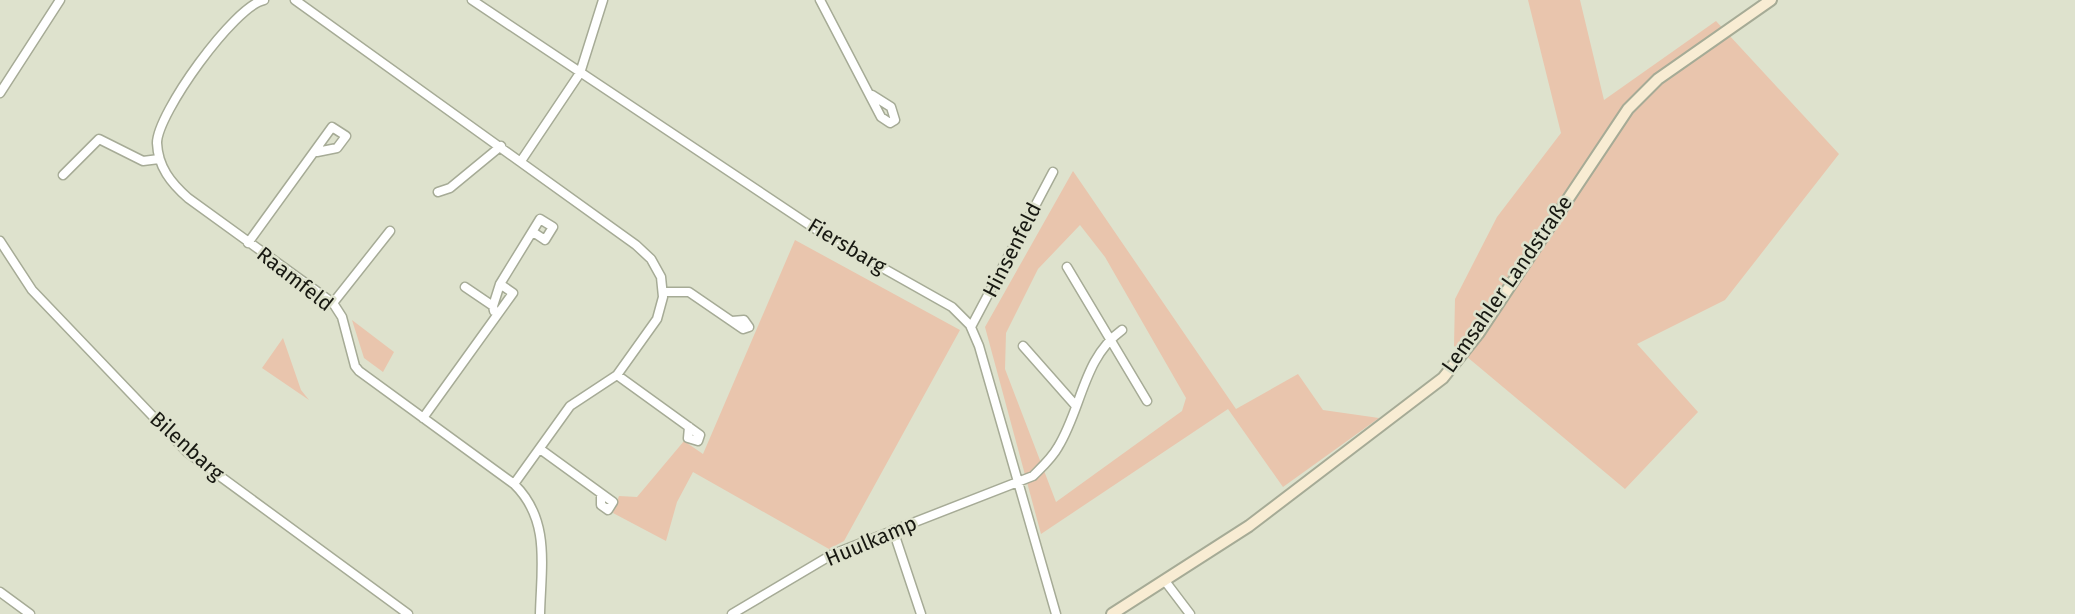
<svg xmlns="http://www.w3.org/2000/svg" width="2075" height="614" font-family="'Fira Sans',sans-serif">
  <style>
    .green { fill: #e9c5ad; fill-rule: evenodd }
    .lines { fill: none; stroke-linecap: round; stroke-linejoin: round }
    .minor-casing { stroke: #a6ab96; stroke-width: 11 }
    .secondary-casing { stroke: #a6ab96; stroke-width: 14 }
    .minor { stroke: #fff; stroke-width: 8 }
    .secondary { stroke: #f8ecd3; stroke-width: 10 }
    .labels { text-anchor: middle; stroke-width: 5; stroke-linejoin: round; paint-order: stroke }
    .street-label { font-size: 21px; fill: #171811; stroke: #dee2cd }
  </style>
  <rect width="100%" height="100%" fill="#dee2cd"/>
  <path class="green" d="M 1528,0 L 1580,0 L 1604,100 L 1716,21 L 1839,154 L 1725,300 L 1637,344 L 1698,412 L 1625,489 L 1454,346 L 1455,299 L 1497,217 L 1561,133 Z
    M 1073,171 L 1236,409 L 1298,374 L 1323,410 L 1379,418 L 1283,487 L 1228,409 L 1041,534 L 985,327 ZM 1080,225 L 1105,257 L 1186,398 L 1182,411 L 1056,502 L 1005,369 L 1006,333 L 1038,269 Z
    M 795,240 L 960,330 L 844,541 L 829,549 L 693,472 L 677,502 L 666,541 L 613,513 L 619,496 L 637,497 L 684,441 L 703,454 Z
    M 352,320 L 394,352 L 383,372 L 364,358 Z
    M 283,338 L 301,390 L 309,400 L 262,368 Z"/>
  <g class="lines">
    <defs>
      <path id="minor" d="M 264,0 C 234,6 157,114 157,143 C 158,167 171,183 188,198 L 333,303 L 342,317 L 355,366 L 359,371 L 514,484 C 551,520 541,567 540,614
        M 295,0 L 636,245 L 651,259 L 661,277 L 663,297 L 657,319 L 617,375 L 570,406 L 514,484
        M 472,0 L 826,236 L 952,307 L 970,325 L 979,346 L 1056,614
        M 820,0 L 881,117 L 890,123 L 895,120 L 891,107 L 872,95
        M 0,93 L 60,0
        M 521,161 L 580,73 L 603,0
        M 63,175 L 99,139 L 143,161 L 159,159
        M 438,192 L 450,188 L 501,146
        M 0,241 L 32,290 L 187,452 L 408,614
        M 248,243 L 332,127 L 346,136 L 337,148 L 317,152
        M 1067,267 L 1147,401
        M 465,287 L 493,306 L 494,311
        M 664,292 L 689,292 L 743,329 L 749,327 L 744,320 L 732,321
        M 333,303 L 390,231
        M 493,306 L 500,284 L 540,219 L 553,227 L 545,240 L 533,232
        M 971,327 L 1053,172
        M 1023,346 L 1076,406
        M 617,375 L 700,435 L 698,441 L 688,438 L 689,427
        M 423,418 L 513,293 L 500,284
        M 540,449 L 613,502 L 608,510 L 601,505 L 601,494
        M 893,530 L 921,614
        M 1165,581 L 1190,614
        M 0,592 L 30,614
        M 732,614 L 833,554 L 1033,476 C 1042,467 1052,458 1058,447 C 1082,408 1083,358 1122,330"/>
      <path id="secondary" d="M 1112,614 L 1249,526 L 1443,378 L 1478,334 L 1628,109 L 1658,79 L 1771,0"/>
    </defs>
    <use href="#minor" class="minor-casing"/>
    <use href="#secondary" class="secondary-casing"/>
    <use href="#minor" class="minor"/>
    <use href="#secondary" class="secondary"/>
  </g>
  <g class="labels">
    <g class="street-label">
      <text transform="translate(847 246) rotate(31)" y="7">Fiersbarg</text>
      <text transform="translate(1012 250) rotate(-63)" y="7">Hinsenfeld</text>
      <text transform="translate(295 279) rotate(38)" y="7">Raamfeld</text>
      <text transform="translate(1507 284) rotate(-55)" y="7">Lemsahler Landstraße</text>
      <text transform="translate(187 446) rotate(42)" y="7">Bilenbarg</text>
      <text transform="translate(871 541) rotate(-23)" y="7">Huulkamp</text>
    </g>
  </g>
</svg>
